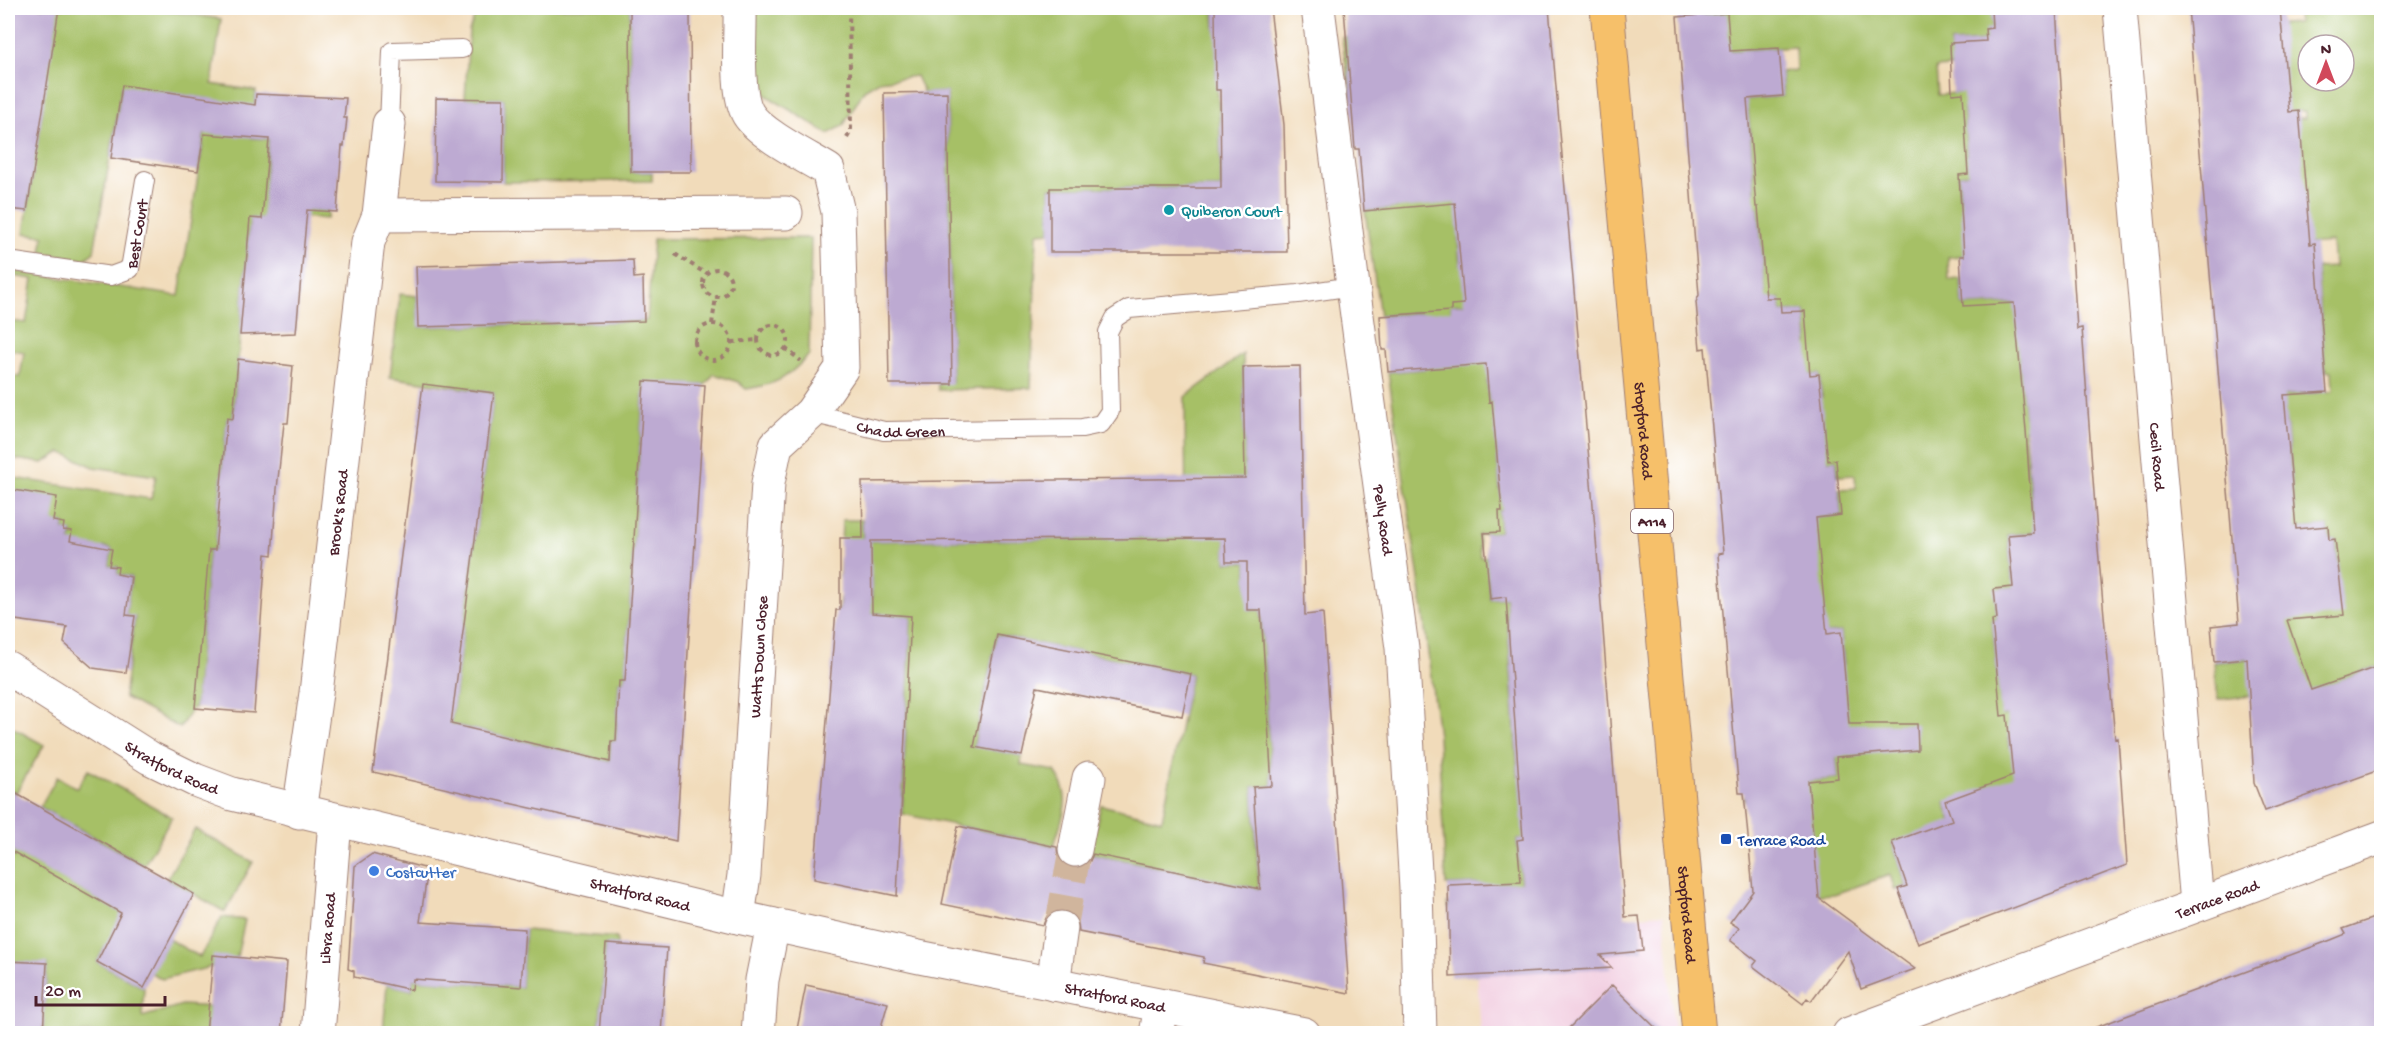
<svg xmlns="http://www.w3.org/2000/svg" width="2389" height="1041" font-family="'Gochi Hand',sans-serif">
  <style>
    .built { fill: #f2cfe1 }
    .green { fill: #a6c066; stroke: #787048; stroke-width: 1.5; fill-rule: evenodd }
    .building { fill: #bdaad2 }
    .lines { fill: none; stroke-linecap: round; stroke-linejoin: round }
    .street-tunnel { stroke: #d0b59d; stroke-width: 33; stroke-dasharray: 33 16; stroke-linecap: butt }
    .lane-casing { stroke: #9e7d72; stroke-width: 20 }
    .street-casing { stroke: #9e7d72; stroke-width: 35 }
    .primary-casing { stroke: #9e7d72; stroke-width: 35 }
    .path { stroke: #9e7d72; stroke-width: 4; stroke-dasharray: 4.5 4.5; stroke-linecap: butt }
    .lane { stroke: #fff; stroke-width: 18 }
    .street { stroke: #fff; stroke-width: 33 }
    .primary { stroke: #f6c06b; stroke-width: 33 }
    .culture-dot { fill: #0f9aa8; stroke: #fff; stroke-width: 2 }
    .transit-dot { fill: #1a4fb4; stroke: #fff; stroke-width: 2 }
    .shop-dot { fill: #3f7fe0; stroke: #fff; stroke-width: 2 }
    .labels { text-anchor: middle; stroke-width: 5; stroke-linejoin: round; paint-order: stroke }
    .shield { fill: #fff; stroke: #80626b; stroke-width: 1.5 }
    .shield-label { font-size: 15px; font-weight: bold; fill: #4a1f2b }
    .culture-label { font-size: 16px; fill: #0d838f; stroke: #fff; text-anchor: start }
    .street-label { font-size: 16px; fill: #4a1f2b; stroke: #fff }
    .transit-label { font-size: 16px; fill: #164399; stroke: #fff; text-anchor: start }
    .shop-label { font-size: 16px; fill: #366cbe; stroke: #fff; text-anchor: start }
  </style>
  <rect width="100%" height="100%" fill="#fff"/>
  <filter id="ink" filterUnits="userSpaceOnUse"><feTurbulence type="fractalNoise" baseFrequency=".0167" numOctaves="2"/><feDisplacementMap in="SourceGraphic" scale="12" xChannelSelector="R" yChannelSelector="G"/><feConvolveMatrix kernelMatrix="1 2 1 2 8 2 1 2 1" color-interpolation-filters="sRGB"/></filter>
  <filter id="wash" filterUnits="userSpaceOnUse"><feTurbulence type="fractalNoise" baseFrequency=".008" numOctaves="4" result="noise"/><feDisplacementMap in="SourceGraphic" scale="24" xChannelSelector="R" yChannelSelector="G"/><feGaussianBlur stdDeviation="1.35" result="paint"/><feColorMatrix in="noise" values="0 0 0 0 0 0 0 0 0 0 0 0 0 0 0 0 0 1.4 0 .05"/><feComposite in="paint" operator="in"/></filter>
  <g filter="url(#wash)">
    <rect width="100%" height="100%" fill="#f1dbba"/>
    <path class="built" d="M 1664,914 L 1674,1033 L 1481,1033 L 1477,974 L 1625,917 Z"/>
    <path class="green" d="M 40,8 L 148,8 L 221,19 L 212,84 L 256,91 L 252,138 L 269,139 L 266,171 L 267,206 L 328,211 L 327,219 L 303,217 L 303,223 L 250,218 L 233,419 L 227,419 L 215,550 L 209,550 L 195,708 L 192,708 L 180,728 L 124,697 L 135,617 L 126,615 L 131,577 L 117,574 L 118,567 L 109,566 L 112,549 L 104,547 L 103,553 L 65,571 L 72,532 L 63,530 L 64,523 C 43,520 28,539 8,536 L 13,495 L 8,493 L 8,477 L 151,499 L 156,476 L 94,467 L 61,452 L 43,463 L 8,458 L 8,430 L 11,430 L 14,413 L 8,412 L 8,375 L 20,377 L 24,352 L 8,349 L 8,321 L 26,323 L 33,279 L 8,275 L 8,270 L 179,296 L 210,99 L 122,86 L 94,252 L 84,260 L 41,252 L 44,236 L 24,233 L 33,173 L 8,169 L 8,148 L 36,152 L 43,107 L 8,102 L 8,78 L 46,84 Z
      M 478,8 L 630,8 L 631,172 L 652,172 L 652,181 L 503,182 L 504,99 L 465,99 L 469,31 Z
      M 748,8 L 954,8 L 955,17 L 960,10 L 1214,8 L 1215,30 L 1271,28 L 1216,68 L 1220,126 L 1221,188 L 1050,188 L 1050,232 L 1037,233 L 1031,388 L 938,390 L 938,384 L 952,382 L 947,92 L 924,93 L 916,76 L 879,81 L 864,90 L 843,126 L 828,134 L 750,85 Z
      M 1393,8 L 1450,8 L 1454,51 L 1492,48 L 1494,65 L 1431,71 L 1433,92 L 1451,90 L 1453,115 L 1504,111 L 1507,131 L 1556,128 L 1556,130 L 1457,138 L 1462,199 L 1513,195 L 1515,210 L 1464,214 L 1465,238 L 1458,239 L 1460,264 L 1519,260 L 1521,276 L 1472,281 L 1474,303 L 1451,305 L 1453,331 L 1526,325 L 1526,333 L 1483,337 L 1485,362 L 1528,359 L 1530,376 L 1487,380 L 1489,401 L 1508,399 L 1511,425 L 1531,424 L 1531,432 L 1496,435 L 1500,490 L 1540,487 L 1541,507 L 1499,511 L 1500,532 L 1478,534 L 1480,557 L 1547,552 L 1549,572 L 1488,578 L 1490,599 L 1506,597 L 1518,776 L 1536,775 L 1538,796 L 1561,793 L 1565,835 L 1517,840 L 1521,885 L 1568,882 L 1570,902 L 1524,905 L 1525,925 L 1491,929 L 1490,907 L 1449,909 L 1447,904 L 1479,902 L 1478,884 L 1446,885 L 1438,736 L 1419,579 L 1388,372 L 1424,369 L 1420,313 L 1380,316 L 1365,211 L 1397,208 L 1395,182 L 1405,181 L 1402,146 L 1411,145 L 1407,96 L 1351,100 L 1342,37 L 1395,33 Z
      M 1701,8 L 2004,8 L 1992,9 L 1992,28 L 1986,41 L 1950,43 L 1951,54 L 1961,66 L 1936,68 L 1938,95 L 2005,87 L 1964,109 L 1967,155 L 2010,171 L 1959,175 L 1960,197 L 2013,252 L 1948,257 L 1949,280 L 1961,279 L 1963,306 L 2016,303 L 2025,417 L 2078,412 L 2079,425 L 2024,430 L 2032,513 L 2048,531 L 2008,535 L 2012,579 L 2052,576 L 2039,585 L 1995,589 L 1997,619 L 1992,620 L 2002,716 L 2060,711 L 2017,737 L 2009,738 L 2010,747 L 2089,757 L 1945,802 L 1954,827 L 1892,842 L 1907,886 L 1895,890 L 1890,875 L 1834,894 L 1801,896 L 1797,797 L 1744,801 L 1744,796 L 1796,782 L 1838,778 L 1836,757 L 1846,724 L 1823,665 L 1844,664 L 1841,632 L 1827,634 L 1777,521 L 1841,515 L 1839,489 L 1856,488 L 1855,475 L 1838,476 L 1836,460 L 1786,464 L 1763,402 L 1822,397 L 1819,374 L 1802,376 L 1786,345 L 1808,343 L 1805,311 L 1781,312 L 1780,298 L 1733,302 L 1765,292 L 1758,207 L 1725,210 L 1755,191 L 1748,110 L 1737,100 L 1783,96 L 1781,72 L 1796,70 L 1795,47 L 1730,51 L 1701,15 Z
      M 2296,8 L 2381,8 L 2381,665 L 2311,691 L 2218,699 L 2214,662 L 2263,658 L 2249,623 L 2338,572 L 2336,540 L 2329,540 L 2328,526 L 2284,530 L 2294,511 L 2287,427 L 2279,396 L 2333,391 L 2332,372 L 2326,371 L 2325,366 L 2317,268 L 2334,267 L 2332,242 L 2267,247 L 2299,118 L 2305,118 L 2305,111 L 2288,112 L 2242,27 L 2298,23 ZM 2308,45 L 2344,45 L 2344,81 L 2308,81 Z
      M 811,238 L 809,355 C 786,379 778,384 746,389 L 738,382 L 714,374 L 705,385 L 644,382 L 625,681 L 619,681 L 616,741 L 611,741 L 610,762 L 451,724 L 494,393 L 390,377 L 400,294 L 417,296 L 419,327 L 644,321 L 647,320 L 653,239 Z
      M 1243,354 L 1246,512 L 1225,513 L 1226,562 L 1247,562 L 1248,610 L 1261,610 L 1272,786 L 1253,787 L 1259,889 L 1089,853 L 1101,805 L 1162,820 L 1191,674 L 997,635 L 974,746 L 1022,756 L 1021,765 L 1055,771 C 1074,801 1062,815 1054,846 L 902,814 L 911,617 L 839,610 L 840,598 L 872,597 L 871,577 L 840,577 L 842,520 L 862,520 L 863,541 L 1186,538 L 1185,397 Z
      M 8,725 L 44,745 L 16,793 L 8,788 Z
      M 88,770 L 172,817 L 144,865 L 40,807 L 57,777 L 77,788 Z
      M 195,829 L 253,862 L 225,912 L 167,879 Z
      M 8,848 L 200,957 L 222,917 L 245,920 L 236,961 L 162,979 L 105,947 L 97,962 L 144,988 L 142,1017 L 182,1005 L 215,1007 L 206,1033 L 43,1033 L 47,964 L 8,961 L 8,876 L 11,869 L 8,867 Z
      M 525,930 L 617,938 L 617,945 L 606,944 L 599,1033 L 383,1034 L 387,984 L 412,990 L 413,979 L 521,987 Z"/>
    <g id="blocks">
      <path class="building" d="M 8,8 L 59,8 L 27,211 L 8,209 Z
        M 630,8 L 690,8 L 691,172 L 631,172 Z
        M 1215,8 L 1270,8 L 1284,125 L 1287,252 L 1050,252 L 1050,188 L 1221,188 L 1220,90 L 1216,90 Z
        M 1344,8 L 1549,8 L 1596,539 L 1625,917 L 1639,916 L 1643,951 L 1600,955 L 1612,968 L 1450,977 L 1448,885 L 1521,882 L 1517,840 L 1523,839 L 1506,597 L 1490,599 L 1484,533 L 1500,532 L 1499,511 L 1502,511 L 1492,401 L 1489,402 L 1486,364 L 1388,372 L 1386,350 L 1382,350 L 1380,316 L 1451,311 L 1451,305 L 1464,304 L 1455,203 L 1364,211 L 1359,149 L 1355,149 Z
        M 2017,8 L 2056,8 L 2077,329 L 2082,328 L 2098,548 L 2115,739 L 2118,738 L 2127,865 L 1918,944 L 1898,889 L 1907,886 L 1892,842 L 1952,820 L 1945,801 L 2013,776 L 2007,715 L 2001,716 L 1992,620 L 1997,619 L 1994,589 L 2013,587 L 2008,535 L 2033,533 L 2026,430 L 2014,303 L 1963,306 L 1960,256 L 1964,256 L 1959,175 L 1968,174 L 1963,93 L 1952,94 L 1950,43 L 1986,41 L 1985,29 L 1992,28 L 1991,9 Z
        M 2188,8 L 2280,8 L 2289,112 L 2299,111 L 2310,244 L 2315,243 L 2327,392 L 2284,395 L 2296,529 L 2328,526 L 2329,540 L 2335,539 L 2344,615 L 2287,620 L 2311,690 L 2382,665 L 2382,769 L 2265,811 L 2254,783 L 2247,659 L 2214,662 L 2211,626 L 2239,623 Z
        M 1727,13 L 1730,51 L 1779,48 L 1783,96 L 1747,99 L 1756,207 L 1758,207 L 1766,298 L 1780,298 L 1781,312 L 1805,311 L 1810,375 L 1819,374 L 1828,461 L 1836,460 L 1841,515 L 1816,518 L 1827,634 L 1841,632 L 1849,724 L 1917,724 L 1918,750 L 1836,757 L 1838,778 L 1808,781 L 1819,898 L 1915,969 L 1861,989 L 1848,951 L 1811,1001 L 1807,998 L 1803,1004 L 1753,966 L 1757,961 L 1730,940 L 1739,928 L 1730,922 L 1753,891 L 1744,793 L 1739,793 L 1721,591 L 1718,554 L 1723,553 L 1705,348 L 1700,349 L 1696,302 L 1699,295 L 1677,17 Z
        M 122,85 L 255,105 L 256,94 L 346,98 L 344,118 L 347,118 L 344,146 L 342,146 L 337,212 L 307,210 L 296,333 L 240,335 L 250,218 L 262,219 L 269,139 L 204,134 L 198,171 L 111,158 Z
        M 947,92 L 952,384 L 889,384 L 884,93 Z
        M 436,98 L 504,99 L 503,182 L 435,181 Z
        M 633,260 L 634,278 L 643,277 L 644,321 L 418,327 L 416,266 Z
        M 238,359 L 293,366 L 288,423 L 284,423 L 277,489 L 272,555 L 266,554 L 254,713 L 195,708 L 209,550 L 215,550 L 227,418 L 233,419 Z
        M 1300,366 L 1305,615 L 1323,613 L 1349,993 L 1203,963 L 1204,957 L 1079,932 L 1078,921 L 1073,914 L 1064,910 L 1054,911 L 1047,916 L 1043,925 L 942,904 L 958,826 L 1057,847 L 1058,857 L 1063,864 L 1071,868 L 1082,867 L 1089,863 L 1093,854 L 1260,889 L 1253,787 L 1272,786 L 1261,610 L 1247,610 L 1247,562 L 1226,562 L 1225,538 L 871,541 L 872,613 L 911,616 L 897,896 L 814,879 L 836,610 L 840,610 L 840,538 L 863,538 L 862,482 L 1245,478 L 1243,367 Z
        M 644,381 L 705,385 L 676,841 L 373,772 L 423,384 L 494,393 L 451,724 L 610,762 L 611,741 L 616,741 L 619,681 L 625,681 Z
        M 8,489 L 57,497 L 53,521 L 64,523 L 63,530 L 72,531 L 70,541 L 112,549 L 109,566 L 118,567 L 117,574 L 131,577 L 126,615 L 135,616 L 126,673 L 93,668 L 64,643 L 67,627 L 8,619 Z
        M 997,635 L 1191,674 L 1182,716 L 1037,687 L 1022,756 L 974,747 Z
        M 8,789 L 194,894 L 144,988 L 97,962 L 121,913 L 8,849 Z
        M 372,854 L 428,869 L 420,922 L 525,929 L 521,987 L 413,979 L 412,990 L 354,977 L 354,971 L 348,969 L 355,866 Z
        M 2382,915 L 2382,1034 L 2092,1034 L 2091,1029 L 2331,940 L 2346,934 L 2343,929 Z
        M 606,944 L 667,948 L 661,1034 L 599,1034 Z
        M 213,955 L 287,962 L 281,1034 L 206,1034 Z
        M 8,961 L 47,963 L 43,1034 L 8,1034 Z
        M 806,985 L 888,1003 L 879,1034 L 796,1034 Z
        M 1612,985 L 1662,1034 L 1563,1034 Z"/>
    </g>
  </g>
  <g filter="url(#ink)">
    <use href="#blocks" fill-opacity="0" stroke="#9e7d72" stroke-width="1.5"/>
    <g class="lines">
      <path class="street-tunnel" d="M 1061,928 L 1075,850"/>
      <defs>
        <g id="lane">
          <path d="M 389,124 L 392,51 L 462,49"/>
          <path id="s1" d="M 8,261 L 111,276 L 130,269 L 145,180"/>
          <path id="s2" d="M 811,413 L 884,431 L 1082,428 L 1101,424 L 1110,411 L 1108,332 L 1115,318 L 1129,309 L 1298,294 L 1353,286"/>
        </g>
        <g id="street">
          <path id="s3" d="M 1318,8 L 1353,286 L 1402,648 L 1416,889 L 1420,1034"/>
          <path id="s4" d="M 2120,8 L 2197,904"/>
          <path d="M 379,215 L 786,213"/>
          <path id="s5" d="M 8,668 L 150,758 L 195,780 L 232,794 L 738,917 L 919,957 L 1304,1034"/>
          <path id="s6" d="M 299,812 L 316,693 L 368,242 L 379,215 L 389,124"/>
          <path d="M 1075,850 L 1089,778"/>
          <path id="s7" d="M 738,917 L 744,875 L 768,483 L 776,445 L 811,413 L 842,368 L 838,212 L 828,170 C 807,157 760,134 748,114 C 735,92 741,34 740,8"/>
          <path d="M 1053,984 L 1061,928"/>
          <path id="s8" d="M 318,1034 L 335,821"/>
          <path d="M 758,1034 L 762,980 L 773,925"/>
          <path d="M 1156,1034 L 1161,1006"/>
          <path id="s9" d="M 1849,1034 L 2382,837"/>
        </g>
        <g id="primary">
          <path id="s10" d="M 1607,8 L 1699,1034"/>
        </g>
      </defs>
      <use href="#lane" class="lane-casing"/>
      <use href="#street" class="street-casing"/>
      <use href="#primary" class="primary-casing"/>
      <path class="path" d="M 847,138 L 851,131 L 849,8
        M 675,254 L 705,273
        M703 283a14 14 0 1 1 28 0a14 14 0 1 1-28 0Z
        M695 342a18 18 0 1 1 36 0a18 18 0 1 1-36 0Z
        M 712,324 L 716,297
        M758 340a15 15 0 1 1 30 0a15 15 0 1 1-30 0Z
        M 732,342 L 758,340
        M 785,348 L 801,361"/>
      <use href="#lane" class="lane"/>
      <use href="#street" class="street"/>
      <use href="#primary" class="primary"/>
    </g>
  </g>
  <circle class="culture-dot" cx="1169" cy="210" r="6"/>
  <rect class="transit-dot" x="1720" y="833" width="12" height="12" rx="3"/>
  <circle class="shop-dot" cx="374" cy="871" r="6"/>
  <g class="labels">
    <rect class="shield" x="1631" y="509" width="42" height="24" rx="4.5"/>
    <g class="shield-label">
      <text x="1652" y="526">A114</text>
    </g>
    <g class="culture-label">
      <text x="1181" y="216">Quiberon Court</text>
    </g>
    <g class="street-label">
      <text dy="6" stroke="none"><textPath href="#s1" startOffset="160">Best Court</textPath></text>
      <text dy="6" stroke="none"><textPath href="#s2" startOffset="92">Chadd Green</textPath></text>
      <text dy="6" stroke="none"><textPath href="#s10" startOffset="424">Stopford Road</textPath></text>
      <text dy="6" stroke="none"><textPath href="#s4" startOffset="450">Cecil Road</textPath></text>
      <text dy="6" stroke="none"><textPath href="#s6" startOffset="302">Brook's Road</textPath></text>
      <text dy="6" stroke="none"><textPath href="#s3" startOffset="516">Pelly Road</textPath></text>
      <text dy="6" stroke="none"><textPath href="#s7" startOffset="261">Watts Down Close</textPath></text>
      <text dy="6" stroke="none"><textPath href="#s5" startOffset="192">Stratford Road</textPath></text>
      <text dy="6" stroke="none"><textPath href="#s5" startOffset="678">Stratford Road</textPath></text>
      <text dy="6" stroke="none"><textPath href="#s9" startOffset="392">Terrace Road</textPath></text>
      <text dy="6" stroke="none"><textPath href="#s10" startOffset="910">Stopford Road</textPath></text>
      <text dy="6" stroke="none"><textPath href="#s8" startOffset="106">Libra Road</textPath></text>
      <text dy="6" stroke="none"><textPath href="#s5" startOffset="1164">Stratford Road</textPath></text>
    </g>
    <g class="transit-label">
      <text x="1738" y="845">Terrace Road</text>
    </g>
    <g class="shop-label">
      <text x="386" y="877">Costcutter</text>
    </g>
  </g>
  <rect width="2389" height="1041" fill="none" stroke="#fff" stroke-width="30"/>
  <g transform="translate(2326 63)"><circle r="28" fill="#ffffff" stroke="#b7a5aa" stroke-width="1.5"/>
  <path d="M0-4.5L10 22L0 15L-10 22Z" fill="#d1495b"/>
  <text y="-9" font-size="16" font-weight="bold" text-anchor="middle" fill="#4a1f2b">N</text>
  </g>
  <path d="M36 996v9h129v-9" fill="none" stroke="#4a1f2b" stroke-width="3"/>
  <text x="45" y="996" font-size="18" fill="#4a1f2b" stroke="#ffffff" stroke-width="4.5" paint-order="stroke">20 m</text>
</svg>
